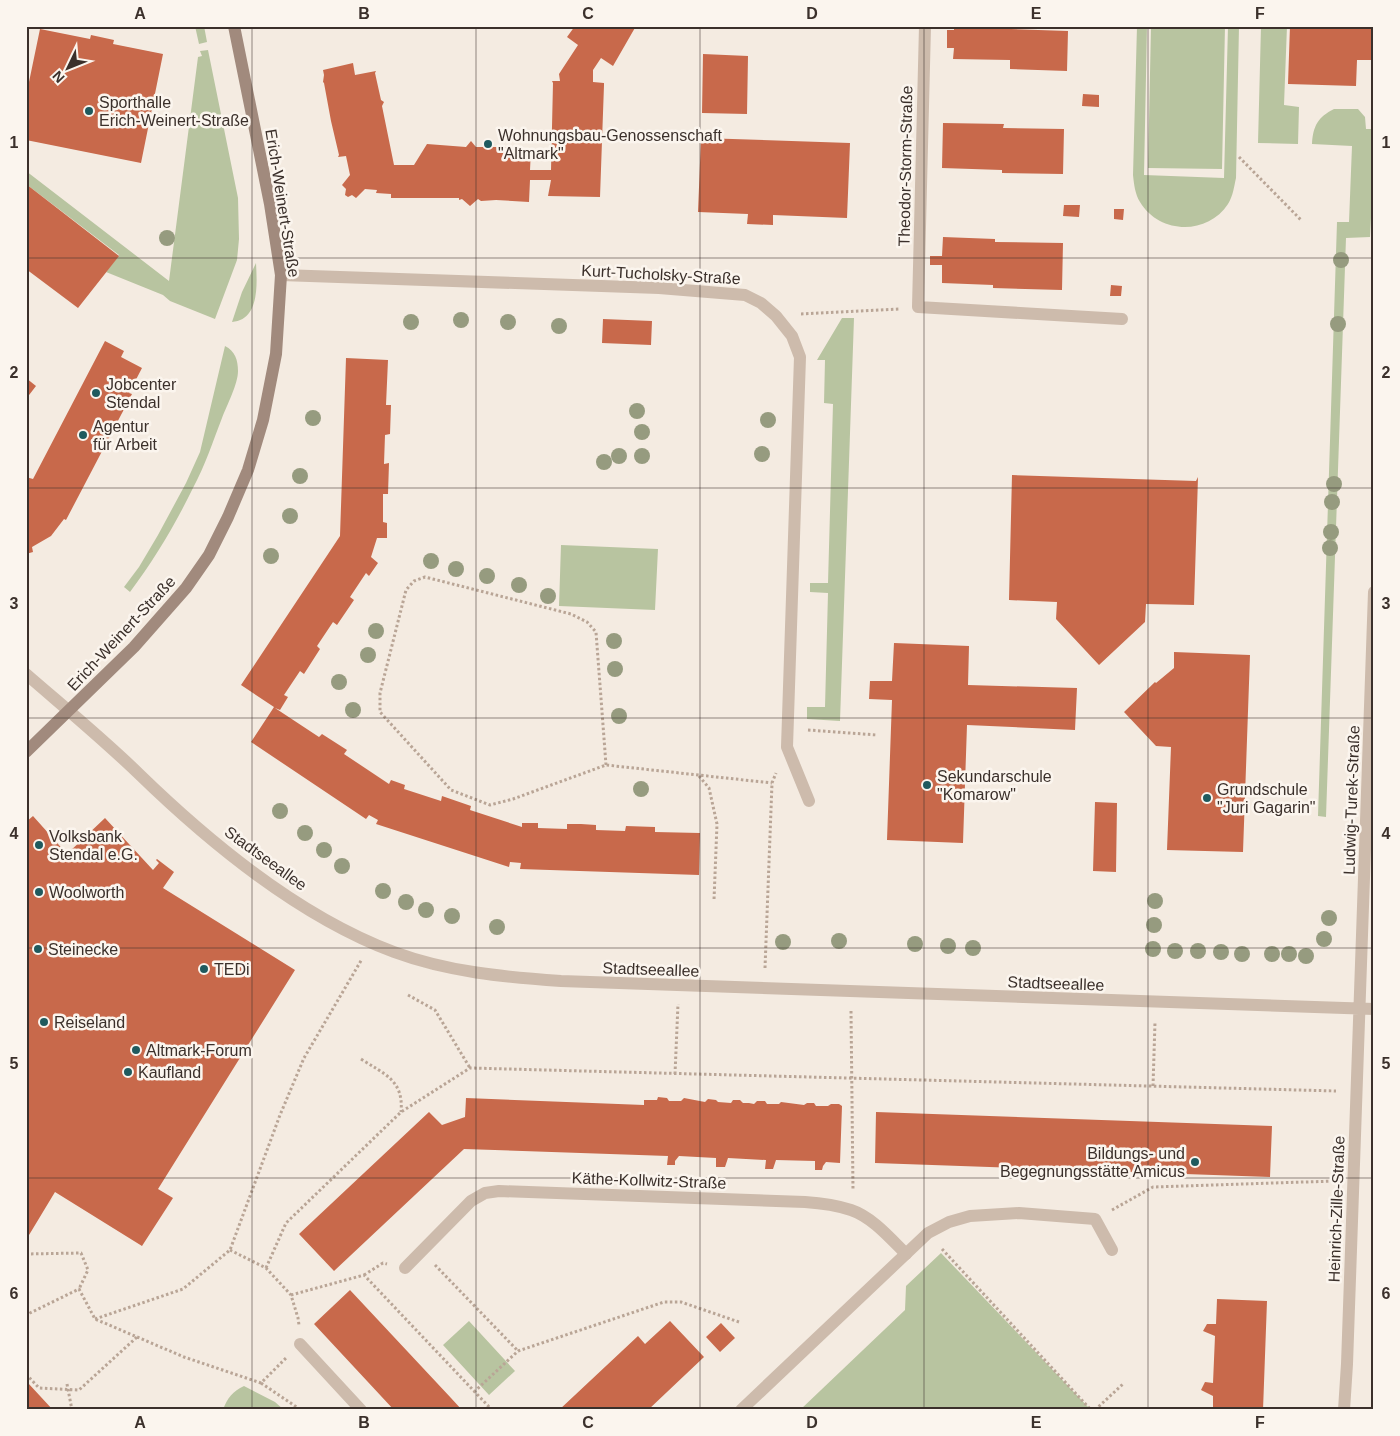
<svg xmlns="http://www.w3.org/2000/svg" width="1400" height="1436" font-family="Helvetica,sans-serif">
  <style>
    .green { fill: #b8c4a0 }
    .building { fill: #c8694b }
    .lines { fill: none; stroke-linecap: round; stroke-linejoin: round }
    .path { stroke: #b9a596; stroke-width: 3; stroke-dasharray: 2.5 2.5; stroke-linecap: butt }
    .lane { stroke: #cdbbac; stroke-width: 12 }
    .street { stroke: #cdbbac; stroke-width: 12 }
    .secondary { stroke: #a18a7d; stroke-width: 12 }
    .tree { fill: #969b7f }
    .grid { fill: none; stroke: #3b302b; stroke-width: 1; stroke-opacity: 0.55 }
    .poi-dot { fill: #1f5a5e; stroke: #fbf5ee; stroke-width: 2 }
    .labels { text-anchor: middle; stroke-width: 5; stroke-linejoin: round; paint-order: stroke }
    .poi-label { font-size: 16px; fill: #3b302b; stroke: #fbf5ee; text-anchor: start }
    .street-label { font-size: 16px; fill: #3b302b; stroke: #fbf5ee }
    .neatline { fill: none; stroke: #3b302b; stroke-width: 2 }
    .grid-label { font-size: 16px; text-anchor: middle; font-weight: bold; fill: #3b302b }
  </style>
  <rect width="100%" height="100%" fill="#f4ebe1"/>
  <path class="green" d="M 195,26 L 204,26 L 207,42 L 199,44 Z
    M 1137,26 L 1147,26 L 1144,175 L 1224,178 L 1228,26 L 1239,26 L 1236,178 C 1234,187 1233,196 1228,204 C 1207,236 1159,234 1140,202 C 1135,194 1134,184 1133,175 Z
    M 1151,26 L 1225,26 L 1222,169 L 1148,168 Z
    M 1261,26 L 1287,26 L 1284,105 L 1299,107 L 1298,144 L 1258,143 Z
    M 208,50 L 238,198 L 239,239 L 237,260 L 215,319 L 170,301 L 163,295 L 106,272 L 119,255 L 26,184 L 26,171 L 169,281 L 198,57 L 202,56 L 200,51 Z
    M 1334,109 L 1358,109 L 1365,117 L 1366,129 L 1374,129 L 1374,207 L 1371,218 L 1370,237 L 1346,238 L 1326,817 L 1318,816 L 1337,222 L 1349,222 L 1352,146 L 1312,144 C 1313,126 1318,117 1334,109 Z
    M 256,263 C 257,283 260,320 232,322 L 242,292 Z
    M 842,318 L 854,318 L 840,721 L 807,719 L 807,707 L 825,707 L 828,593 L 810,592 L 810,583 L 828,583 L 833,404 L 824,403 L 825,360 L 817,360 Z
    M 225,346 C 235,351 238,360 238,371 C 238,384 227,405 222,418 C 213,441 205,466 193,488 C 175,525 154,560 130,592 L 124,587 L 139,567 L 158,535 L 186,483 L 200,452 Z
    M 561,545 L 658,549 L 655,610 L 559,606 Z
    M 941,1253 L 1091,1410 L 800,1410 L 905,1310 L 906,1286 Z
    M 469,1321 L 515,1371 L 489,1395 L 443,1345 Z
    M 244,1386 L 275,1402 L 284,1410 L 223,1410 C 227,1398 233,1391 244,1386 Z"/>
  <path class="building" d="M 575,26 L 636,26 L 613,66 L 601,58 L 593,70 L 593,82 L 604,83 L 604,85 L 600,197 L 548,196 L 551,180 L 530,180 L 529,202 L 496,200 L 481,201 L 478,199 L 470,206 L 462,199 L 459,200 L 459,198 L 391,198 L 391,194 L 376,193 L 377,190 L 365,189 L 356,198 L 352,195 L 348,197 L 345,195 L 346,189 L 342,185 L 350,175 L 346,156 L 338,157 L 339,155 L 331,121 L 324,83 L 323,82 L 324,75 L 323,70 L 353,63 L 355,75 L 376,71 L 375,73 L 381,100 L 384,102 L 382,106 L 394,165 L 414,165 L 427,144 L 466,147 L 471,141 L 476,147 L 507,147 L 509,148 L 531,149 L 530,170 L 551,170 L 553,83 L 552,81 L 560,81 L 559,74 L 578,45 L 567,37 Z
    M 954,26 L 1011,26 L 1011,29 L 1068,31 L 1067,71 L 1010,69 L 1010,60 L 953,59 L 954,48 L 947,48 L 947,30 L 954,30 Z
    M 1290,26 L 1374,26 L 1374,60 L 1357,60 L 1356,86 L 1288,84 Z
    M 40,29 L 90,39 L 91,35 L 114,40 L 113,44 L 163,54 L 141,163 L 26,140 L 26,81 L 29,82 Z
    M 703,54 L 748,56 L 747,114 L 702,113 Z
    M 1083,94 L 1099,95 L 1099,107 L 1082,106 Z
    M 943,123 L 1004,124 L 1003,128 L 1064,129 L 1063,174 L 1002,173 L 1002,170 L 942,168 Z
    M 701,138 L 850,143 L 847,218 L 773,215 L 773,225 L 747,224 L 748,214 L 698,212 Z
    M 26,184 L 119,256 L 78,308 L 26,269 Z
    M 1064,205 L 1080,205 L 1079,217 L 1063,216 Z
    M 1114,209 L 1124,209 L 1123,220 L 1114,219 Z
    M 943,237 L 995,239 L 995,242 L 1063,243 L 1062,290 L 993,288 L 993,285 L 942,283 L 942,265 L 930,265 L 930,256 L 942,256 Z
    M 1111,285 L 1122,286 L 1121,296 L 1110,296 Z
    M 603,319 L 652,321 L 651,345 L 602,343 Z
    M 105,341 L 124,351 L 121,357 L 142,368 L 129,393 L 132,394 L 66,520 L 64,519 L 51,536 L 32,547 L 33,552 L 26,554 L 26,477 L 33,479 Z
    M 346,358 L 388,360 L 386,405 L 391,405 L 390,434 L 385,435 L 384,464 L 389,463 L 388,494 L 383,494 L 383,522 L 387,523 L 387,538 L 377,538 L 371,557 L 378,563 L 369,576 L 366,573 L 350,597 L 354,600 L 337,625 L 333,622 L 317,646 L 320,649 L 304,674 L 300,671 L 284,695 L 288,697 L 280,710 L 275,708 L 319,737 L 322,734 L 347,750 L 344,754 L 389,784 L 391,780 L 405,785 L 404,789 L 441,801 L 442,796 L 471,806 L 470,810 L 522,827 L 522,823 L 538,823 L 538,828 L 567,829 L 567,824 L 581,824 L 596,825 L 596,830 L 625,831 L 626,826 L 655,827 L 655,832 L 700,833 L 699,875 L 520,869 L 521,863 L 510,862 L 509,867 L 376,824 L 378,820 L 369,815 L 366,819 L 251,742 L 274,707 L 241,685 L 340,536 Z
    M 26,378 L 36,386 L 26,399 Z
    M 1012,475 L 1196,481 L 1198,477 L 1194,605 L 1146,604 L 1145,622 L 1099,665 L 1056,619 L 1057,602 L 1009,600 Z
    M 894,643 L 969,646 L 968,685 L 1077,688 L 1075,730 L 967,725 L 963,843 L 887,840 L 892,700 L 869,699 L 870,681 L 892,681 Z
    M 1174,652 L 1250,655 L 1243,852 L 1167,850 L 1171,747 L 1156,746 L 1124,712 L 1155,682 L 1156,683 L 1174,668 Z
    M 1095,802 L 1117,803 L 1116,872 L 1093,871 Z
    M 33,816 L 67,854 L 105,818 L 153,870 L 159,863 L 156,860 L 157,859 L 174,872 L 163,888 L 295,970 L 158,1189 L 173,1198 L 142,1246 L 55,1192 L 26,1240 L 26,822 Z
    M 658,1097 L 667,1098 L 669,1101 L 681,1101 L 684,1098 L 705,1102 L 708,1099 L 716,1100 L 718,1102 L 731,1103 L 733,1100 L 740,1100 L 743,1103 L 749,1103 L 754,1104 L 757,1101 L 765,1101 L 767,1104 L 779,1104 L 781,1102 L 804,1105 L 807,1103 L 814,1103 L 816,1106 L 828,1106 L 831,1104 L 839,1104 L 842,1106 L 840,1163 L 826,1162 L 823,1166 L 822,1170 L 815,1170 L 815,1161 L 776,1160 L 773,1169 L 765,1169 L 766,1160 L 728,1158 L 725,1167 L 716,1167 L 716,1158 L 679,1156 L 675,1161 L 675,1165 L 667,1165 L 668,1156 L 464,1149 L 334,1271 L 299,1234 L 429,1112 L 442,1125 L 465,1117 L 466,1098 L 644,1105 L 644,1100 L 657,1100 Z
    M 876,1112 L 1272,1126 L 1270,1177 L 875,1163 Z
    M 350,1290 L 451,1398 L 462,1410 L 394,1410 L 314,1324 Z
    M 1217,1299 L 1267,1301 L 1263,1410 L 1213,1410 L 1213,1396 L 1201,1390 L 1205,1382 L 1213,1383 L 1215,1336 L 1203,1331 L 1207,1324 L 1216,1324 Z
    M 670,1321 L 704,1357 L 648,1410 L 559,1410 L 638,1336 L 645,1344 Z
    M 721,1323 L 735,1338 L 720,1352 L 706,1337 Z
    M 26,1382 L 28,1383 L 53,1410 L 26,1410 Z"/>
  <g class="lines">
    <path class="path" d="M 1239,157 L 1302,221
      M 801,314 L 899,309
      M 808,730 L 877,735
      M 606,765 L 596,632 L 587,622 L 571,614 L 425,577 L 414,581 L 406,590 L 380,693 L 380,712 L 451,790 L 490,805 L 513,799 L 606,765 L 772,783
      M 699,776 L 709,788 L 717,824 L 714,900
      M 765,968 L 772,783 L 776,773
      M 408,995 L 435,1010 L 470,1068
      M 851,1011 L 853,1190
      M 361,1059 C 384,1074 404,1080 401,1112
      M 675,1074 L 678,1004
      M 1153,1086 L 1155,1022
      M 1112,1210 L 1153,1187 L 1335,1181
      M 942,1249 L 1091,1410
      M 230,1250 L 266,1268 L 291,1295 L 298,1318 L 299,1325
      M 26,1254 L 81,1253 L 88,1270 L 79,1289
      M 435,1265 L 518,1351
      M 266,1268 L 286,1223 L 401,1112 L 470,1068 L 1336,1091
      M 364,1275 L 383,1263 L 387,1264
      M 291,1295 L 364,1275 L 492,1410
      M 26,1317 L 30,1313 L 79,1289 L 95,1319 L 184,1357 L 261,1383 L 286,1358
      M 95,1319 L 183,1289 L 230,1250 L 280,1115 L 304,1058 L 362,959
      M 26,1374 L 39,1388 L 79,1390 L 137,1337
      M 261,1383 L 301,1410
      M 67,1384 L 72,1410
      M 474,1392 L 518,1351 L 664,1302 L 681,1302 L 739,1322
      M 1095,1410 L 1123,1384"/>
    <path class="lane" d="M 405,1268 L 471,1201 L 485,1193 L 499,1191 L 805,1202 C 820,1203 836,1205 851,1210 C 872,1217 890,1238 906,1254
      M 300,1344 L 361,1410"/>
    <path class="street" d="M 925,26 L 918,307 L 1122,319
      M 281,275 L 659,288 L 745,295 L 761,303 L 776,316 L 792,336 L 800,357 L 787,747 L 809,801
      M 26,674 C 64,707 103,739 139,774 C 210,843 300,917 394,952 C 448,972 504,977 561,981 L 1374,1009
      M 741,1410 L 928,1233 L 949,1222 L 970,1216 L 1019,1213 L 1095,1219 L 1112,1250
      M 1344,1410 L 1347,1364 L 1374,592"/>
    <path class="secondary" d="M 26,752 L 134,647 L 186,588 L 209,555 L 228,517 L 248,470 L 263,420 L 276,354 L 281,275 L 270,204 L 234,26"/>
  </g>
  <g class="tree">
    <circle cx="167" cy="238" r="8"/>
    <circle cx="1341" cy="260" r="8"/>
    <circle cx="461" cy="320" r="8"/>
    <circle cx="411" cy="322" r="8"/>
    <circle cx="508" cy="322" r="8"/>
    <circle cx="1338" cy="324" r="8"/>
    <circle cx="559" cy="326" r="8"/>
    <circle cx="637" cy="411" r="8"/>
    <circle cx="313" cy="418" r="8"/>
    <circle cx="768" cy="420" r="8"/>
    <circle cx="642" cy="432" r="8"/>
    <circle cx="762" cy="454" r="8"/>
    <circle cx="619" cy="456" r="8"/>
    <circle cx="642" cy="456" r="8"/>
    <circle cx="604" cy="462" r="8"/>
    <circle cx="300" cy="476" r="8"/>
    <circle cx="1334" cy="484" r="8"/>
    <circle cx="1332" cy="502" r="8"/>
    <circle cx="290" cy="516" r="8"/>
    <circle cx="1331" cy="532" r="8"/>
    <circle cx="1330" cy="548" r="8"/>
    <circle cx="271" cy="556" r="8"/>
    <circle cx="431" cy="561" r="8"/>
    <circle cx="456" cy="569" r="8"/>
    <circle cx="487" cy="576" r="8"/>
    <circle cx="519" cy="585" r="8"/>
    <circle cx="548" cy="596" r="8"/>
    <circle cx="376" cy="631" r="8"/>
    <circle cx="614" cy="641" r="8"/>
    <circle cx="368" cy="655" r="8"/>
    <circle cx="615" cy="669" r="8"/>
    <circle cx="339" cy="682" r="8"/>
    <circle cx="353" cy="710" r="8"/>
    <circle cx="619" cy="716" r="8"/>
    <circle cx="641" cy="789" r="8"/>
    <circle cx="280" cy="811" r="8"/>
    <circle cx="305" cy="833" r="8"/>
    <circle cx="324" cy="850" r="8"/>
    <circle cx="342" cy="866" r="8"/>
    <circle cx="383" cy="891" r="8"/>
    <circle cx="1155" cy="901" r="8"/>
    <circle cx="406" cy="902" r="8"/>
    <circle cx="426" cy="910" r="8"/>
    <circle cx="452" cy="916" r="8"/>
    <circle cx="1329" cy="918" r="8"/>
    <circle cx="1154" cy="925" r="8"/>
    <circle cx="497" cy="927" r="8"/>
    <circle cx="1324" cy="939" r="8"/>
    <circle cx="839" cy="941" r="8"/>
    <circle cx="783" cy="942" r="8"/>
    <circle cx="915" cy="944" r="8"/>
    <circle cx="948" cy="946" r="8"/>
    <circle cx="973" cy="948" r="8"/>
    <circle cx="1153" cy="949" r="8"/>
    <circle cx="1175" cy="951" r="8"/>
    <circle cx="1198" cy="951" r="8"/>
    <circle cx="1221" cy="952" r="8"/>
    <circle cx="1242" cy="954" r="8"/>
    <circle cx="1272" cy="954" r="8"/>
    <circle cx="1289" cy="954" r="8"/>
    <circle cx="1306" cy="956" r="8"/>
  </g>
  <path class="grid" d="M 252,26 L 252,1410M 476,26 L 476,1410M 700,26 L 700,1410M 924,26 L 924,1410M 1148,26 L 1148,1410M 26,258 L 1374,258M 26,488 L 1374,488M 26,718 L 1374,718M 26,948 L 1374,948M 26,1178 L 1374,1178"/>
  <g class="poi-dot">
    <circle cx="89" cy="111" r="5"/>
    <circle cx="488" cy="144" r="5"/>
    <circle cx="96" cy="393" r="5"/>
    <circle cx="83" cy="435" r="5"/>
    <circle cx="927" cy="785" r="5"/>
    <circle cx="1207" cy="798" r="5"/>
    <circle cx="39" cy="845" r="5"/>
    <circle cx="39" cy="892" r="5"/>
    <circle cx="38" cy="949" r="5"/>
    <circle cx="204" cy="969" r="5"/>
    <circle cx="44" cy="1022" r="5"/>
    <circle cx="136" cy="1050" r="5"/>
    <circle cx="128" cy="1072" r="5"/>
    <circle cx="1195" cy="1162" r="5"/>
  </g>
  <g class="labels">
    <g class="poi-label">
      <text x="99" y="108">Sporthalle<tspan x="99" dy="18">Erich-Weinert-Straße</tspan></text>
      <text x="498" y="141">Wohnungsbau-Genossenschaft<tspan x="498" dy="18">"Altmark"</tspan></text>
      <text x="106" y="390">Jobcenter<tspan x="106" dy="18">Stendal</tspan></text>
      <text x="93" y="432">Agentur<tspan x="93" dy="18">für Arbeit</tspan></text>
      <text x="937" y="782">Sekundarschule<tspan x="937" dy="18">"Komarow"</tspan></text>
      <text x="1217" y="795">Grundschule<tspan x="1217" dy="18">"Juri Gagarin"</tspan></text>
      <text x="49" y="842">Volksbank<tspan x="49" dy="18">Stendal e.G.</tspan></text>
      <text x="49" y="898">Woolworth</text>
      <text x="48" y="955">Steinecke</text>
      <text x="214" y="975">TEDi</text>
      <text x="54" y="1028">Reiseland</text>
      <text x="146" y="1056">Altmark-Forum</text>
      <text x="138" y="1078">Kaufland</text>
      <text x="1185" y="1159" text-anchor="end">Bildungs- und<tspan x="1185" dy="18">Begegnungsstätte Amicus</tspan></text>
    </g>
    <g class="street-label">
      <text transform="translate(905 166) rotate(-89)" y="6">Theodor-Storm-Straße</text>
      <text transform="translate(283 203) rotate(81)" y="6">Erich-Weinert-Straße</text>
      <text transform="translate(661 274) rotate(3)" y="6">Kurt-Tucholsky-Straße</text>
      <text transform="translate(121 633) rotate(-47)" y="6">Erich-Weinert-Straße</text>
      <text transform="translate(1351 800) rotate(-88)" y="6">Ludwig-Turek-Straße</text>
      <text transform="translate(266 858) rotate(36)" y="6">Stadtseeallee</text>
      <text transform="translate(651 969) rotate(2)" y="6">Stadtseeallee</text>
      <text transform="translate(1056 983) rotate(2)" y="6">Stadtseeallee</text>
      <text transform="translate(649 1180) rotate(2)" y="6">Käthe-Kollwitz-Straße</text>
      <text transform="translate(1336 1209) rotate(-88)" y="6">Heinrich-Zille-Straße</text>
    </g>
  </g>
  <rect width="1400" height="1436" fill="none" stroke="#fbf5ee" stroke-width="55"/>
  <g transform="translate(68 68) rotate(227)" stroke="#fbf5ee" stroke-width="4" paint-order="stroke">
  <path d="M0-4L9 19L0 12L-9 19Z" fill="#3b302b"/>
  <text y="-8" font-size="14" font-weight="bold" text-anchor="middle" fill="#3b302b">N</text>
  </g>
  <rect x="28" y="28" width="1344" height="1380" class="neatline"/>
  <g class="grid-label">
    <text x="140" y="19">A</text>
    <text x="364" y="19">B</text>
    <text x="588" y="19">C</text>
    <text x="812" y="19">D</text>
    <text x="1036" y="19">E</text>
    <text x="1260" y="19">F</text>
    <text x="14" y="148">1</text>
    <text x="1386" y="148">1</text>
    <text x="14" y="378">2</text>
    <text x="1386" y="378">2</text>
    <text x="14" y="609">3</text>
    <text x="1386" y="609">3</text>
    <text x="14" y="839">4</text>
    <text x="1386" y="839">4</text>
    <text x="14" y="1069">5</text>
    <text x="1386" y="1069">5</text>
    <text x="14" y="1299">6</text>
    <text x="1386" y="1299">6</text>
    <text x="140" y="1428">A</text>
    <text x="364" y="1428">B</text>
    <text x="588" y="1428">C</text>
    <text x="812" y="1428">D</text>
    <text x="1036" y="1428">E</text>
    <text x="1260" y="1428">F</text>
  </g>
</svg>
